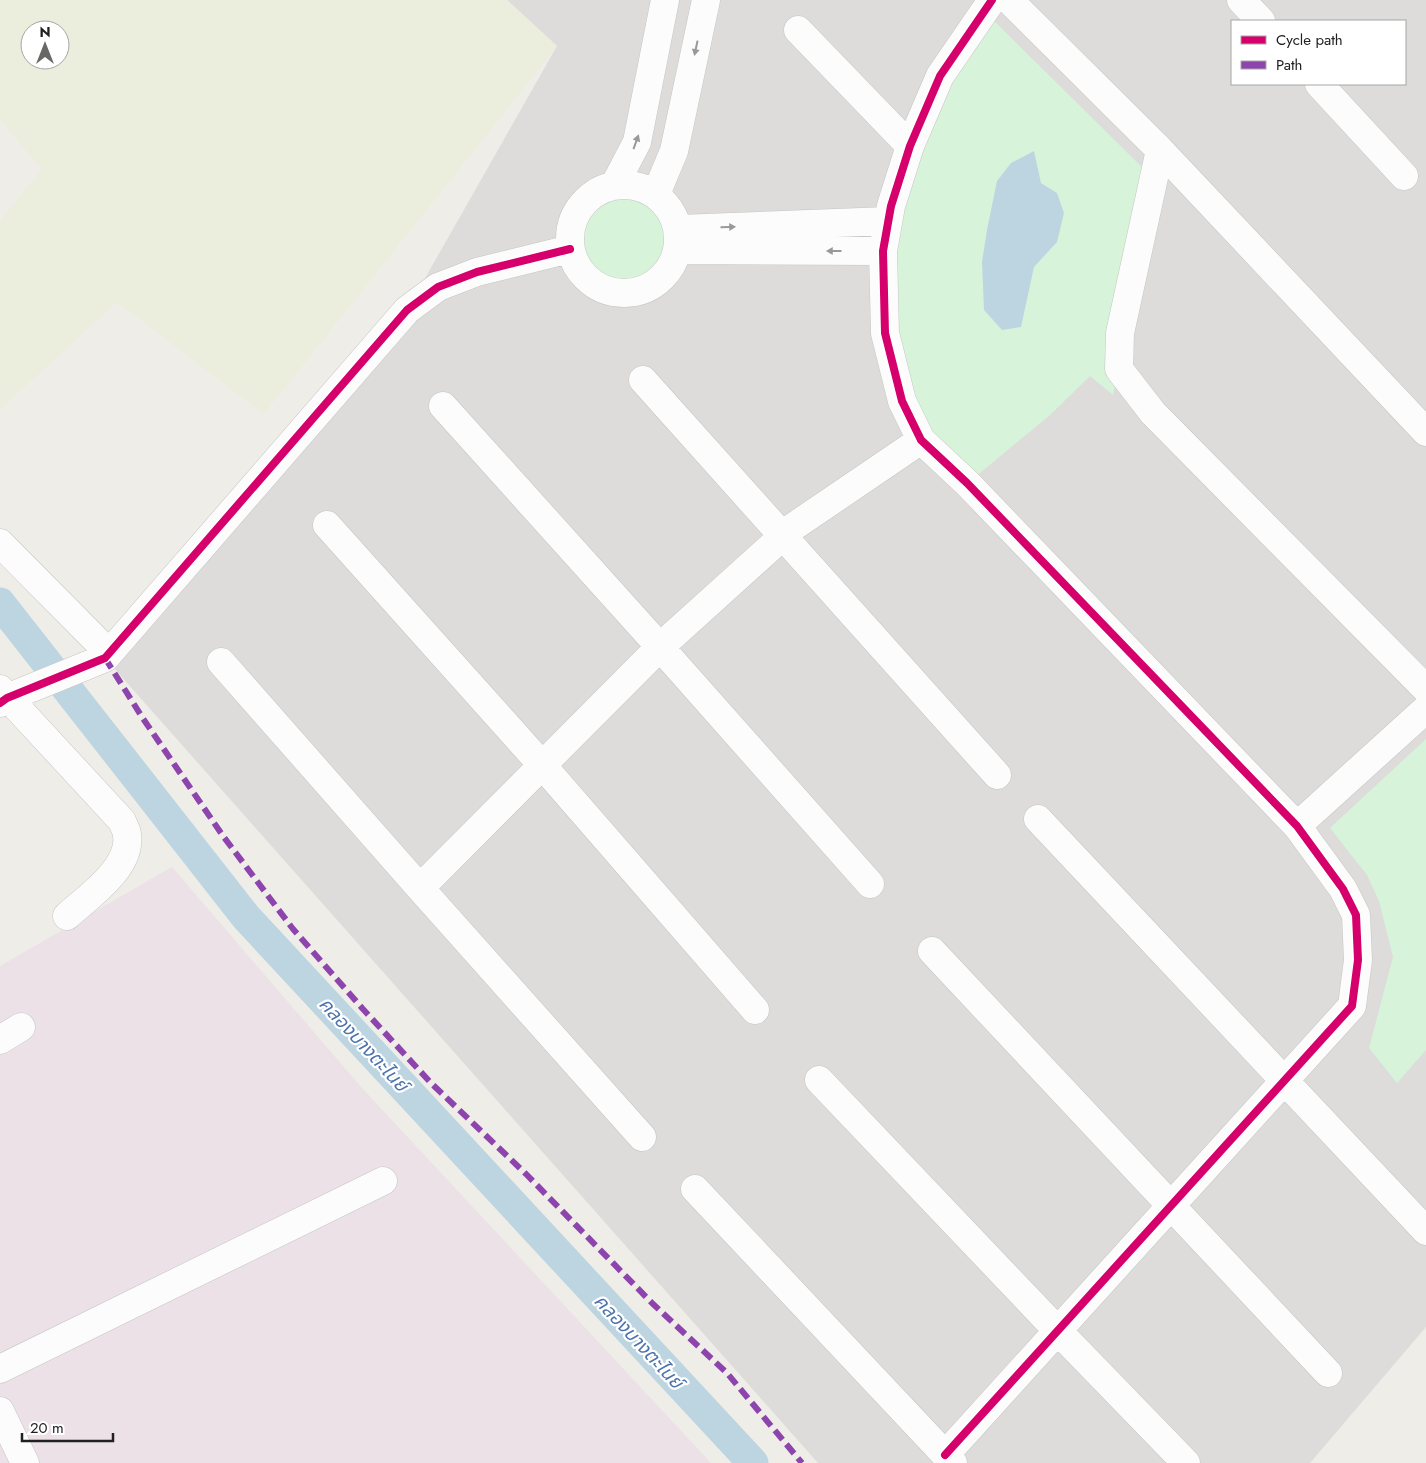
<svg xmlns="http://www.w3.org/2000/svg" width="1426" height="1463" font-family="Jost,'Noto Sans Thai',sans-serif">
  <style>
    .residential { fill: #dddcda; fill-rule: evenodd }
    .industrial { fill: #ebe1e6 }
    .farmland { fill: #ebeedc; fill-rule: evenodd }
    .park { fill: #d7f3da }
    .water { fill: #bdd5e0 }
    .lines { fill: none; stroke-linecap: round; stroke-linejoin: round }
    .canal { stroke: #bdd5e0; stroke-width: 31 }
    .minor-casing { stroke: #c5c5c3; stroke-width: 29 }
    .minor { stroke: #fcfcfc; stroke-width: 28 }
    .quiet { stroke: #8e44ad; stroke-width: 6; stroke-dasharray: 12 6; stroke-linecap: butt }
    .cycleway-casing { stroke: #fff; stroke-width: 11 }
    .cycleway { stroke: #d6006c; stroke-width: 8 }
    .oneway { fill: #999 }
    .labels { text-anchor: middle; stroke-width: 4.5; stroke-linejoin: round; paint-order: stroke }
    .water-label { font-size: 19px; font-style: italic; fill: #4d73ae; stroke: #fff }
  </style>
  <rect width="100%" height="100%" fill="#eeede8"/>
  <path class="residential" d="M 507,0 L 1426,0 L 1426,1327 L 1310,1463 L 818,1463 L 105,658 L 407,310 L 557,46 ZM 1232,21 L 1405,21 L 1405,84 L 1232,84 Z"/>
  <path class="industrial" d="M 172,867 L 361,1087 L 711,1463 L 0,1463 L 0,966 Z"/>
  <path class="farmland" d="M 0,0 L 507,0 L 557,46 L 264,414 L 117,302 L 0,409 L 0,221 L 42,169 L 0,120 ZM 30,30 L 60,30 L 60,60 L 30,60 Z"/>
  <path class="park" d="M 986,13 L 1157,182 L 1113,395 L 1090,376 L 1050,415 L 969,482 L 929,444 L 890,334 L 895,211 L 914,155 Z
    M570 239a54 54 0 1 1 108 0a54 54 0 1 1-108 0Z
    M 1426,739 L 1426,1050 L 1397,1083 L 1369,1048 L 1393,957 L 1379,901 L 1367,875 L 1330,828 Z"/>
  <path class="water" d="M 1034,151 L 1041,183 L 1057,193 L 1064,213 L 1057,242 L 1034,267 L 1021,327 L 1002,330 L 984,310 L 982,262 L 987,230 L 997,181 L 1011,163 Z"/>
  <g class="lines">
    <path class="canal" d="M 0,603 L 246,917 L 753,1463"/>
    <defs>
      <path id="minor" d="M 1009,0 L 1160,150 L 1426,432
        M 1241,0 L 1261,21
        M 798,30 L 910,146
        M 1319,84 L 1404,176
        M 1160,150 L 1120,333 L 1119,369 L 1153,413 L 1426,689
        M570 239a54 54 0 1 1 108 0a54 54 0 1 1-108 0Z
        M 614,186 L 637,142 L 665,0
        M 656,194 L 674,151 L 706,0
        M 679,229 L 888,221
        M 677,250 L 883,251
        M 643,380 L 997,775
        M 443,406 L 660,647 L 870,884
        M 327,525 L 542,765 L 755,1010
        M 0,543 L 109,653
        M 221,662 L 420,888 L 642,1137
        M 0,689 L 122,821 C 123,825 127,830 127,835 C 132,867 89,896 67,916
        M 0,703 L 7,698 L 105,658 L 407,310 L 438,287 L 477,272 L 570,249
        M 1038,819 L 1426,1231
        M 1297,826 L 1426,709
        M 420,888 L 660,647 L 793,527 L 921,440
        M 932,951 L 1328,1373
        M 0,1040 L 21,1027
        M 819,1080 L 1057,1330 L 1186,1463
        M 695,1189 L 953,1463
        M 0,1369 L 383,1181
        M 0,1411 L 25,1463
        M 945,1455 L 1352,1006 L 1358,960 L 1356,915 L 1343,889 L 1297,826 L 967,483 L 921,440 L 902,401 L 885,333 L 883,251 L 891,206 L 910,146 L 940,76 L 992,0"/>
    </defs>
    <use href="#minor" class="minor-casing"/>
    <use href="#minor" class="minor"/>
    <path class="quiet" d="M 105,658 L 142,717 L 223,836 L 293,929 L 362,1008 L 431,1083 L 526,1174 L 653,1304 L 727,1373 L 802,1463"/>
    <defs>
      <path id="cycleway" d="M 0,703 L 7,698 L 105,658 L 407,310 L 438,287 L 477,272 L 570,249
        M 945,1455 L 1352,1006 L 1358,960 L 1356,915 L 1343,889 L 1297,826 L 967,483 L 921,440 L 902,401 L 885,333 L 883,251 L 891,206 L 910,146 L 940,76 L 992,0"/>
    </defs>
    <use href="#cycleway" class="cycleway-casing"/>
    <use href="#cycleway" class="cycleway"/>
  </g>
  <defs><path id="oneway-solid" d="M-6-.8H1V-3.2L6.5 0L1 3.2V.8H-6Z" transform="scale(1.25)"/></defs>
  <g class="oneway">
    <use href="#oneway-solid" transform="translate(696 48) rotate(102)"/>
    <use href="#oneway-solid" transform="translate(636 142) rotate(-70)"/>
    <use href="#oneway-solid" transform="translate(728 227) rotate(-2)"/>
    <use href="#oneway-solid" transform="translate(834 251) rotate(-180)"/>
  </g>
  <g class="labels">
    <g class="water-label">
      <text transform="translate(364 1044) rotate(47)" y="7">คลองบางตะไนย์</text>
      <text transform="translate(639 1341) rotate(47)" y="7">คลองบางตะไนย์</text>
    </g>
  </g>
  <rect x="1231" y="20" width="175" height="65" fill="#ffffff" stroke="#a6a6a6"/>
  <rect x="1241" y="36" width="25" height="8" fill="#d6006c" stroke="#a6a6a6"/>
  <text x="1276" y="45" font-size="15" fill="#202020">Cycle path</text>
  <rect x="1241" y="61" width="25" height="8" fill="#8e44ad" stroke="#a6a6a6"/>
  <text x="1276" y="70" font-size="15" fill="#202020">Path</text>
  <g transform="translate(45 45)"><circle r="24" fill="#ffffff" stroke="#a6a6a6"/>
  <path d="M0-4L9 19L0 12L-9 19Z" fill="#686866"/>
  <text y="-8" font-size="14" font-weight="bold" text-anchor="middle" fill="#202020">N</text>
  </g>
  <path d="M22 1433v8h91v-8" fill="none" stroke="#202020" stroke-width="2.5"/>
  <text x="30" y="1433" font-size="15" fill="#202020" stroke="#ffffff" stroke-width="4" paint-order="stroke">20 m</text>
</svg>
